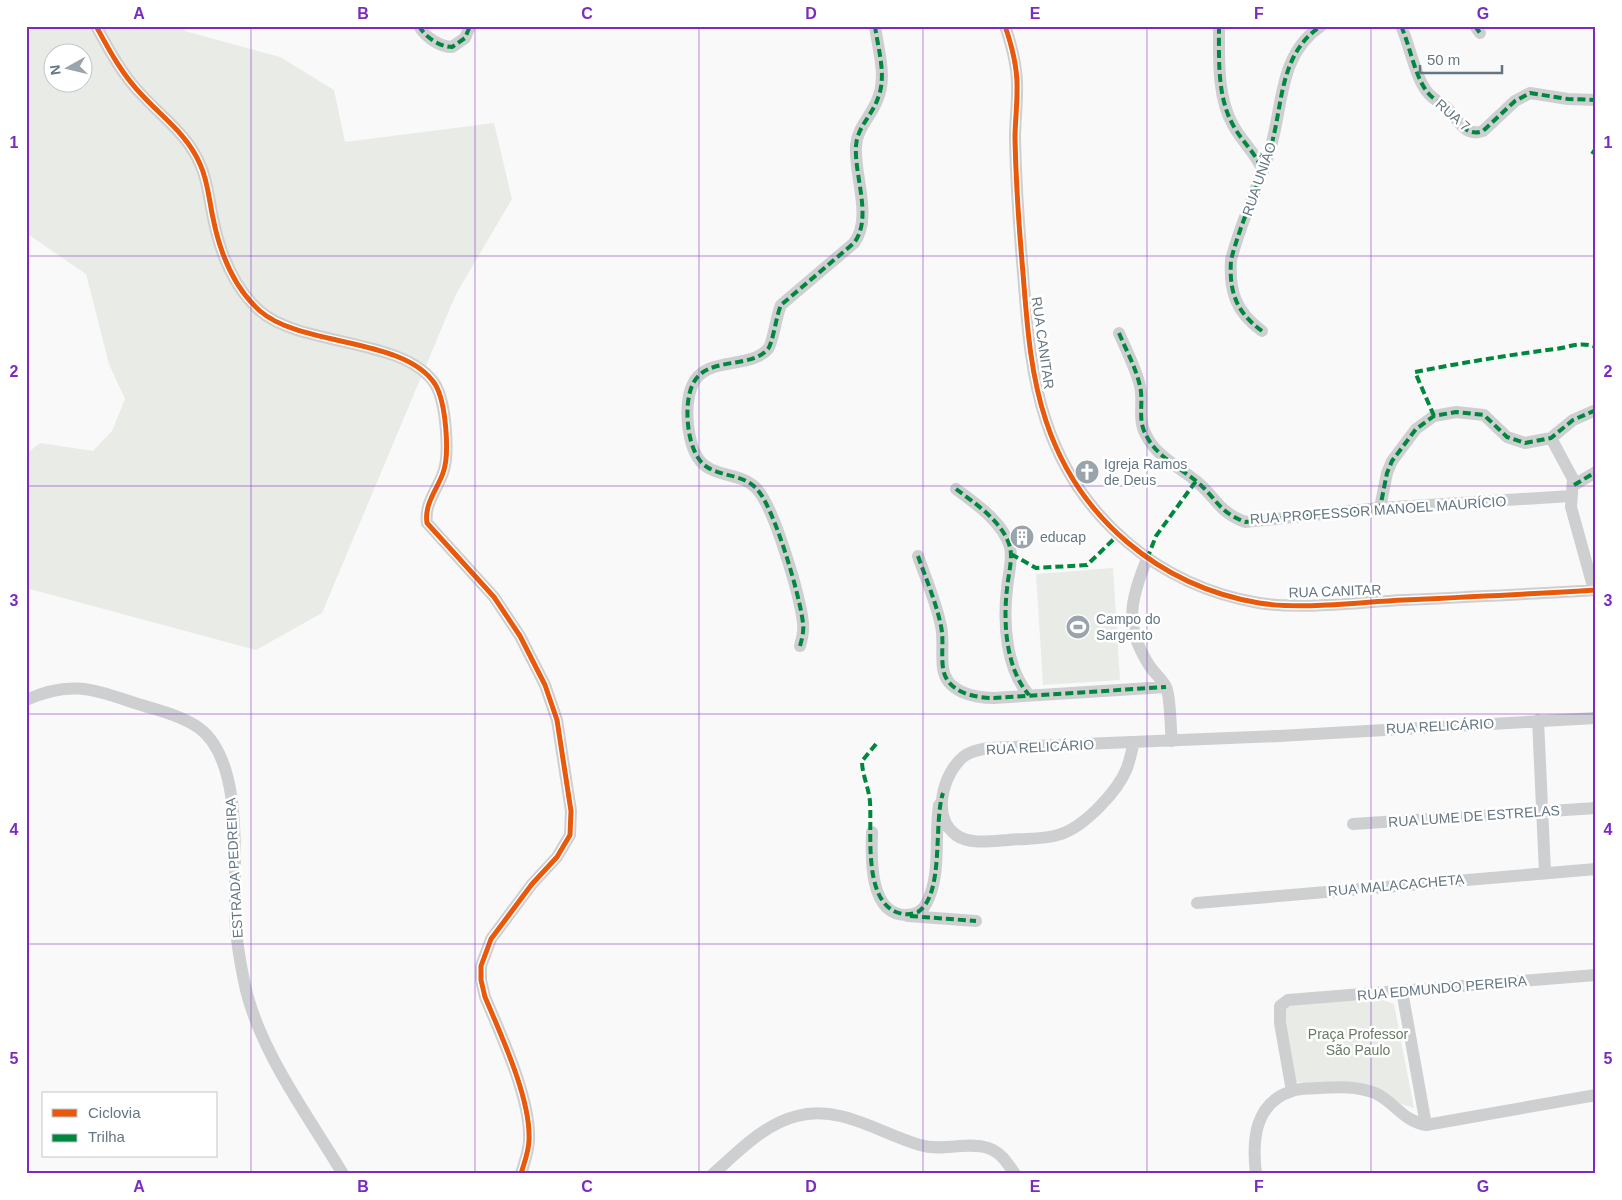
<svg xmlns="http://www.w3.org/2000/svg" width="1622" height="1200" font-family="Helvetica,sans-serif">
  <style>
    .green { fill: #e8ebe6; fill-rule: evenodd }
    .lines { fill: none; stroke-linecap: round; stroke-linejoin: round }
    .street { stroke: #cecfd0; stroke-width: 12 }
    .quiet { stroke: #00873e; stroke-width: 4; stroke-dasharray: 8 4; stroke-linecap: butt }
    .cycleway-casing { stroke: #fff; stroke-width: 8 }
    .cycleway { stroke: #e8590c; stroke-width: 5 }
    .grid { fill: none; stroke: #7b2cbf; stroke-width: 1; stroke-opacity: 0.55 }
    .labels { text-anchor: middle; stroke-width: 5; stroke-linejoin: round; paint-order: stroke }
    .street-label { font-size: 14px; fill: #657683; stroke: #fff }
    .poi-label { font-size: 14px; fill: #657683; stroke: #fff; text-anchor: start }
    .park-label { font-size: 14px; fill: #687a64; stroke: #fff }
    .neatline { fill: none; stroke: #7b2cbf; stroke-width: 2 }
    .grid-label { font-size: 16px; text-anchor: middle; font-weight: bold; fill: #7b2cbf }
  </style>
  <rect width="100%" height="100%" fill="#f9f9f9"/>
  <path class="green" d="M 26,26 L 183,26 L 185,31 L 280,57 L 334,90 L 345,142 L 494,123 L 512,199 L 456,294 L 322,613 L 256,650 L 26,588 L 26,454 L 40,443 L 93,451 L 112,431 L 125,399 L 109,364 L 86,274 L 26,233 ZM 52,52 L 82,52 L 82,82 L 52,82 Z
    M 1113,568 L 1120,680 L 1043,685 L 1036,574 Z
    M 1381,999 L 1394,1004 L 1414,1108 L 1401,1104 L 1378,1090 L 1294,1082 L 1284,1010 L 1291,1005 Z"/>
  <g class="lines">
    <path class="street" d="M 96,26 C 109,50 123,76 142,95 C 163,118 187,134 200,164 C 208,181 209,200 213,218 C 220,253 233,287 260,311 C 301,347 404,337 435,384 C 446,402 450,454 443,473 C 437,490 424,504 427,523 L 494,597 L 520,636 L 545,685 L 557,720 L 571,811 L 570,835 L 557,857 L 532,884 L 491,939 L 481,966 L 481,980 L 485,997 C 501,1035 531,1099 529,1140 C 529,1151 524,1163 521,1174
      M 419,26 C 425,37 440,47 452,47 L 465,38 L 470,26
      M 1005,26 C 1012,46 1018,71 1017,92 C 1017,108 1015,123 1015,139 C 1016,184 1019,228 1023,273 C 1027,323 1030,373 1046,421 C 1078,518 1159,586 1259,603 C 1304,610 1359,602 1404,600 C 1468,597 1532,594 1596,590
      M 1219,26 C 1219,58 1217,97 1233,125 C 1242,142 1256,153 1263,171
      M 1401,26 C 1410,45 1415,79 1429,94 C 1435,101 1444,104 1450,111 C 1459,123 1467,137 1483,131 L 1515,101 L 1530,93 L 1568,99 L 1596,100
      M 1475,26 L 1480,33
      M 1262,331 C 1236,312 1229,292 1231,260 C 1240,225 1256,190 1268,156 C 1284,111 1276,56 1321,26
      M 1119,333 C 1126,350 1136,368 1140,386 C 1144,403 1137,419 1146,435 C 1156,456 1179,467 1196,481 C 1217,498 1217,511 1245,522 L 1380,508 L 1571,496
      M 1551,438 L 1573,479 L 1571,507 L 1594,590
      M 1574,485 L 1596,472
      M 956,489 C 976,504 1003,522 1010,547 C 1013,559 1008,576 1007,589 C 1003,623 1006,669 1029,695
      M 1380,508 L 1387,473 L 1392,461 L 1416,429 L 1434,416 L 1456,412 L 1484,415 L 1507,437 L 1525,443 L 1551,438 L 1573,420 L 1596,410
      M 918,556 C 926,579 936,602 941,626 C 944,640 941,654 943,668 C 946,692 974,698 994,698 L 1166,687
      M 1147,559 C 1130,600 1124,626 1149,665 C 1154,673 1162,679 1166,687 C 1171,698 1170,727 1172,741
      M 800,646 C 802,639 804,631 803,623 C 800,596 774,506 756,488 C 742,474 722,477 707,467 C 687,455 683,406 692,386 C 704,355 750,370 768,349 C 773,343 776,316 781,305 L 854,243 C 873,218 854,176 856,146 C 857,127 872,116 878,98 C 887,76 878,49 875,26
      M 26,700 C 70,680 92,689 135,703 C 156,710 181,715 199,728 C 243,760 234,859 235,908 C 235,935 240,963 246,990 C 262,1055 309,1117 343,1174
      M 1538,720 L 1545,872
      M 1134,742 C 1132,750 1130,759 1127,768 C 1118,791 1085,826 1061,834 C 1045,840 1026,838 1008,840 C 993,841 970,845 956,835 C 931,817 943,774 963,757 C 970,751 979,750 988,748 L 1279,736 L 1596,718
      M 1353,824 L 1596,808
      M 872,832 C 871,857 869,916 907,915 C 915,914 923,911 926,904 C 942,875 934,836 939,805
      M 1197,903 L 1596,869
      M 908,916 L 976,921
      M 1402,991 L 1426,1125
      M 1292,1091 L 1280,1023 L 1280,1006 L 1288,1000 L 1596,975
      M 713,1174 C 738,1152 764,1124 797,1116 C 840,1104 881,1134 920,1145 C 942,1152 967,1141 988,1148 C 1001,1152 1008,1164 1015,1174
      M 1256,1174 C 1252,1141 1254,1103 1292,1091 C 1300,1088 1310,1089 1318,1088 C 1338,1087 1357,1086 1375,1093 C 1395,1102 1401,1120 1426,1125 L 1596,1095"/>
    <path class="quiet" d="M 419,26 C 425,37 440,47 452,47 L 465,38 L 470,26
      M 1219,26 C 1219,58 1217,97 1233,125 C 1242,142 1256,153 1263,171
      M 1401,26 C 1410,45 1415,79 1429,94 C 1435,101 1444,104 1450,111 C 1459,123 1467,137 1483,131 L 1515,101 L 1530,93 L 1568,99 L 1596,100
      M 1475,26 L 1480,33
      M 1592,154 L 1596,148
      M 1262,331 C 1236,312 1229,292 1231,260 C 1240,225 1256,190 1268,156 C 1284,111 1276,56 1321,26
      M 1119,333 C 1126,350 1136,368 1140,386 C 1144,403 1137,419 1146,435 C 1156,456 1179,467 1196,481 C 1217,498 1217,511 1245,522 L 1380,508 L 1387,473 L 1392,461 L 1416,429 L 1434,416 L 1456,412 L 1484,415 L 1507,437 L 1525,443 L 1551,438 L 1573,420 L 1596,410
      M 1434,416 L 1415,372 C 1461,363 1508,355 1555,349 C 1571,347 1580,341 1596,347
      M 1574,485 L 1596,472
      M 956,489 C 976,504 1003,522 1010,547 C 1013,559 1008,576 1007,589 C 1003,623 1006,669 1029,695
      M 1011,554 L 1036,568 L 1087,565 L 1118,535
      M 918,556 C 926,579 936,602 941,626 C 944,640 941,654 943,668 C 946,692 974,698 994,698 L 1166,687
      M 1147,559 L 1156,536 L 1196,481
      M 800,646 C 802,639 804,631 803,623 C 800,596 774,506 756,488 C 742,474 722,477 707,467 C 687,455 683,406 692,386 C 704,355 750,370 768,349 C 773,343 776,316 781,305 L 854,243 C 873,218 854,176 856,146 C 857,127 872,116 878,98 C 887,76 878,49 875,26
      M 876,744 L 862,761 C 862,775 869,788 870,802 C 872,832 863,898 896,912 C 904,915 910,915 918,912 C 945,894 933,823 943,793
      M 910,916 L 976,921"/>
    <defs>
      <path id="cycleway" d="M 96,26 C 109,50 123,76 142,95 C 163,118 187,134 200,164 C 208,181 209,200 213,218 C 220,253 233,287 260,311 C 301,347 404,337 435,384 C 446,402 450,454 443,473 C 437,490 424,504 427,523 L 494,597 L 520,636 L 545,685 L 557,720 L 571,811 L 570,835 L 557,857 L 532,884 L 491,939 L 481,966 L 481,980 L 485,997 C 501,1035 531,1099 529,1140 C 529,1151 524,1163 521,1174
        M 1005,26 C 1012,46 1018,71 1017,92 C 1017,108 1015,123 1015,139 C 1016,184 1019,228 1023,273 C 1027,323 1030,373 1046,421 C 1078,518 1159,586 1259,603 C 1304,610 1359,602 1404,600 C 1468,597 1532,594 1596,590"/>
    </defs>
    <use href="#cycleway" class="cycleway-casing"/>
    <use href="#cycleway" class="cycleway"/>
  </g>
  <path class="grid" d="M 251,26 L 251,1174M 475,26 L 475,1174M 699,26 L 699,1174M 923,26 L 923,1174M 1147,26 L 1147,1174M 1371,26 L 1371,1174M 26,256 L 1596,256M 26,486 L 1596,486M 26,714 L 1596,714M 26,944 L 1596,944"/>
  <defs>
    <symbol id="church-disc" viewBox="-11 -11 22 22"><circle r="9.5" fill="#99a4ac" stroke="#fff"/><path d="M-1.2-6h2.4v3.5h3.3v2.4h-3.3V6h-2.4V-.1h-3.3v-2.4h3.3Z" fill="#fff"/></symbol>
    <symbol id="building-disc" viewBox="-11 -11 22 22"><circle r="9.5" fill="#99a4ac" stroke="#fff"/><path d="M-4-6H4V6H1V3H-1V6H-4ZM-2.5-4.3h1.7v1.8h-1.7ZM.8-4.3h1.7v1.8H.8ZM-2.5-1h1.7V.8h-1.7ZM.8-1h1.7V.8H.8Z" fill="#fff"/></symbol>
    <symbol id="stadium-disc" viewBox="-11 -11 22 22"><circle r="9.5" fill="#99a4ac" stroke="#fff"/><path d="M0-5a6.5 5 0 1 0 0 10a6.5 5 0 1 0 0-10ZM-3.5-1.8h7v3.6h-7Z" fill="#fff"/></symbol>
  </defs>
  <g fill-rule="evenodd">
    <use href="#church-disc" x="1073" y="458" width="28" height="28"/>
    <use href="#building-disc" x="1008" y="523" width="28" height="28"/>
    <use href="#stadium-disc" x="1064" y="613" width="28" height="28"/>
  </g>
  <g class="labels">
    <g class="street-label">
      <text transform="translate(1453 115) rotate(41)" y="5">RUA 7</text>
      <text transform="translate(1259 179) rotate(-71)" y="5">RUA UNIÃO</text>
      <text transform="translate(1043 343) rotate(82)" y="5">RUA CANITAR</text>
      <text transform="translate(1378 510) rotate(-4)" y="5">RUA PROFESSOR MANOEL MAURÍCIO</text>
      <text transform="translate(1335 591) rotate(-2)" y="5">RUA CANITAR</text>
      <text transform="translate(1440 726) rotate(-3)" y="5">RUA RELICÁRIO</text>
      <text transform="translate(1040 747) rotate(-3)" y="5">RUA RELICÁRIO</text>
      <text transform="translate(1474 816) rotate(-4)" y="5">RUA LUME DE ESTRELAS</text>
      <text transform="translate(234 868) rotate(-93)" y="5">ESTRADA PEDREIRA</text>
      <text transform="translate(1396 885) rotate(-5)" y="5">RUA MALACACHETA</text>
      <text transform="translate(1442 988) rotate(-5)" y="5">RUA EDMUNDO PEREIRA</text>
    </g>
    <g class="poi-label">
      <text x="1104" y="469">Igreja Ramos<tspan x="1104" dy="16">de Deus</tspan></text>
      <text x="1040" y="542">educap</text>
      <text x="1096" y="624">Campo do<tspan x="1096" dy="16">Sargento</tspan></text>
    </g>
    <g class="park-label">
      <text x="1358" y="1039">Praça Professor<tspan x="1358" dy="16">São Paulo</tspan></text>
    </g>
  </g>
  <rect width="1622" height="1200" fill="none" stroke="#ffffff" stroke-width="55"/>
  <rect x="42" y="1092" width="175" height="65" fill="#ffffff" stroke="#c1c8cd"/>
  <rect x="52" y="1109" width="25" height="8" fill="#e8590c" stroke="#c1c8cd"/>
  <text x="88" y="1118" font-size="15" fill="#657683">Ciclovia</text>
  <rect x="52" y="1134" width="25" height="8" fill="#00873e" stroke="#c1c8cd"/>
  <text x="88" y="1142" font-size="15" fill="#657683">Trilha</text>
  <g transform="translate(68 68) rotate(262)"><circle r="24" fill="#ffffff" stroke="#c1c8cd"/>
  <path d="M0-4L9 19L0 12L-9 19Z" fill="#99a4ac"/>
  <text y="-8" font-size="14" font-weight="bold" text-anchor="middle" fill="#657683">N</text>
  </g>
  <path d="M1420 65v8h82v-8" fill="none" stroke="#657683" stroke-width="2.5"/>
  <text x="1427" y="65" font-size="15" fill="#657683" stroke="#ffffff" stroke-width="4" paint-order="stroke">50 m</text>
  <rect x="28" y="28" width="1566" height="1144" class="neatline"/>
  <g class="grid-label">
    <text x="139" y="19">A</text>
    <text x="363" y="19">B</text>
    <text x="587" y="19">C</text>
    <text x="811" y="19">D</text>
    <text x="1035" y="19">E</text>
    <text x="1259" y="19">F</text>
    <text x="1483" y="19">G</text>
    <text x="14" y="148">1</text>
    <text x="1608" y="148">1</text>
    <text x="14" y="377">2</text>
    <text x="1608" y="377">2</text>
    <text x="14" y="606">3</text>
    <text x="1608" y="606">3</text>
    <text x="14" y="835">4</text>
    <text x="1608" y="835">4</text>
    <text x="14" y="1064">5</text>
    <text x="1608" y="1064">5</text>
    <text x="139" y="1192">A</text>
    <text x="363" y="1192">B</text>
    <text x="587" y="1192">C</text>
    <text x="811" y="1192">D</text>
    <text x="1035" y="1192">E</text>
    <text x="1259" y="1192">F</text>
    <text x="1483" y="1192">G</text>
  </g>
</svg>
